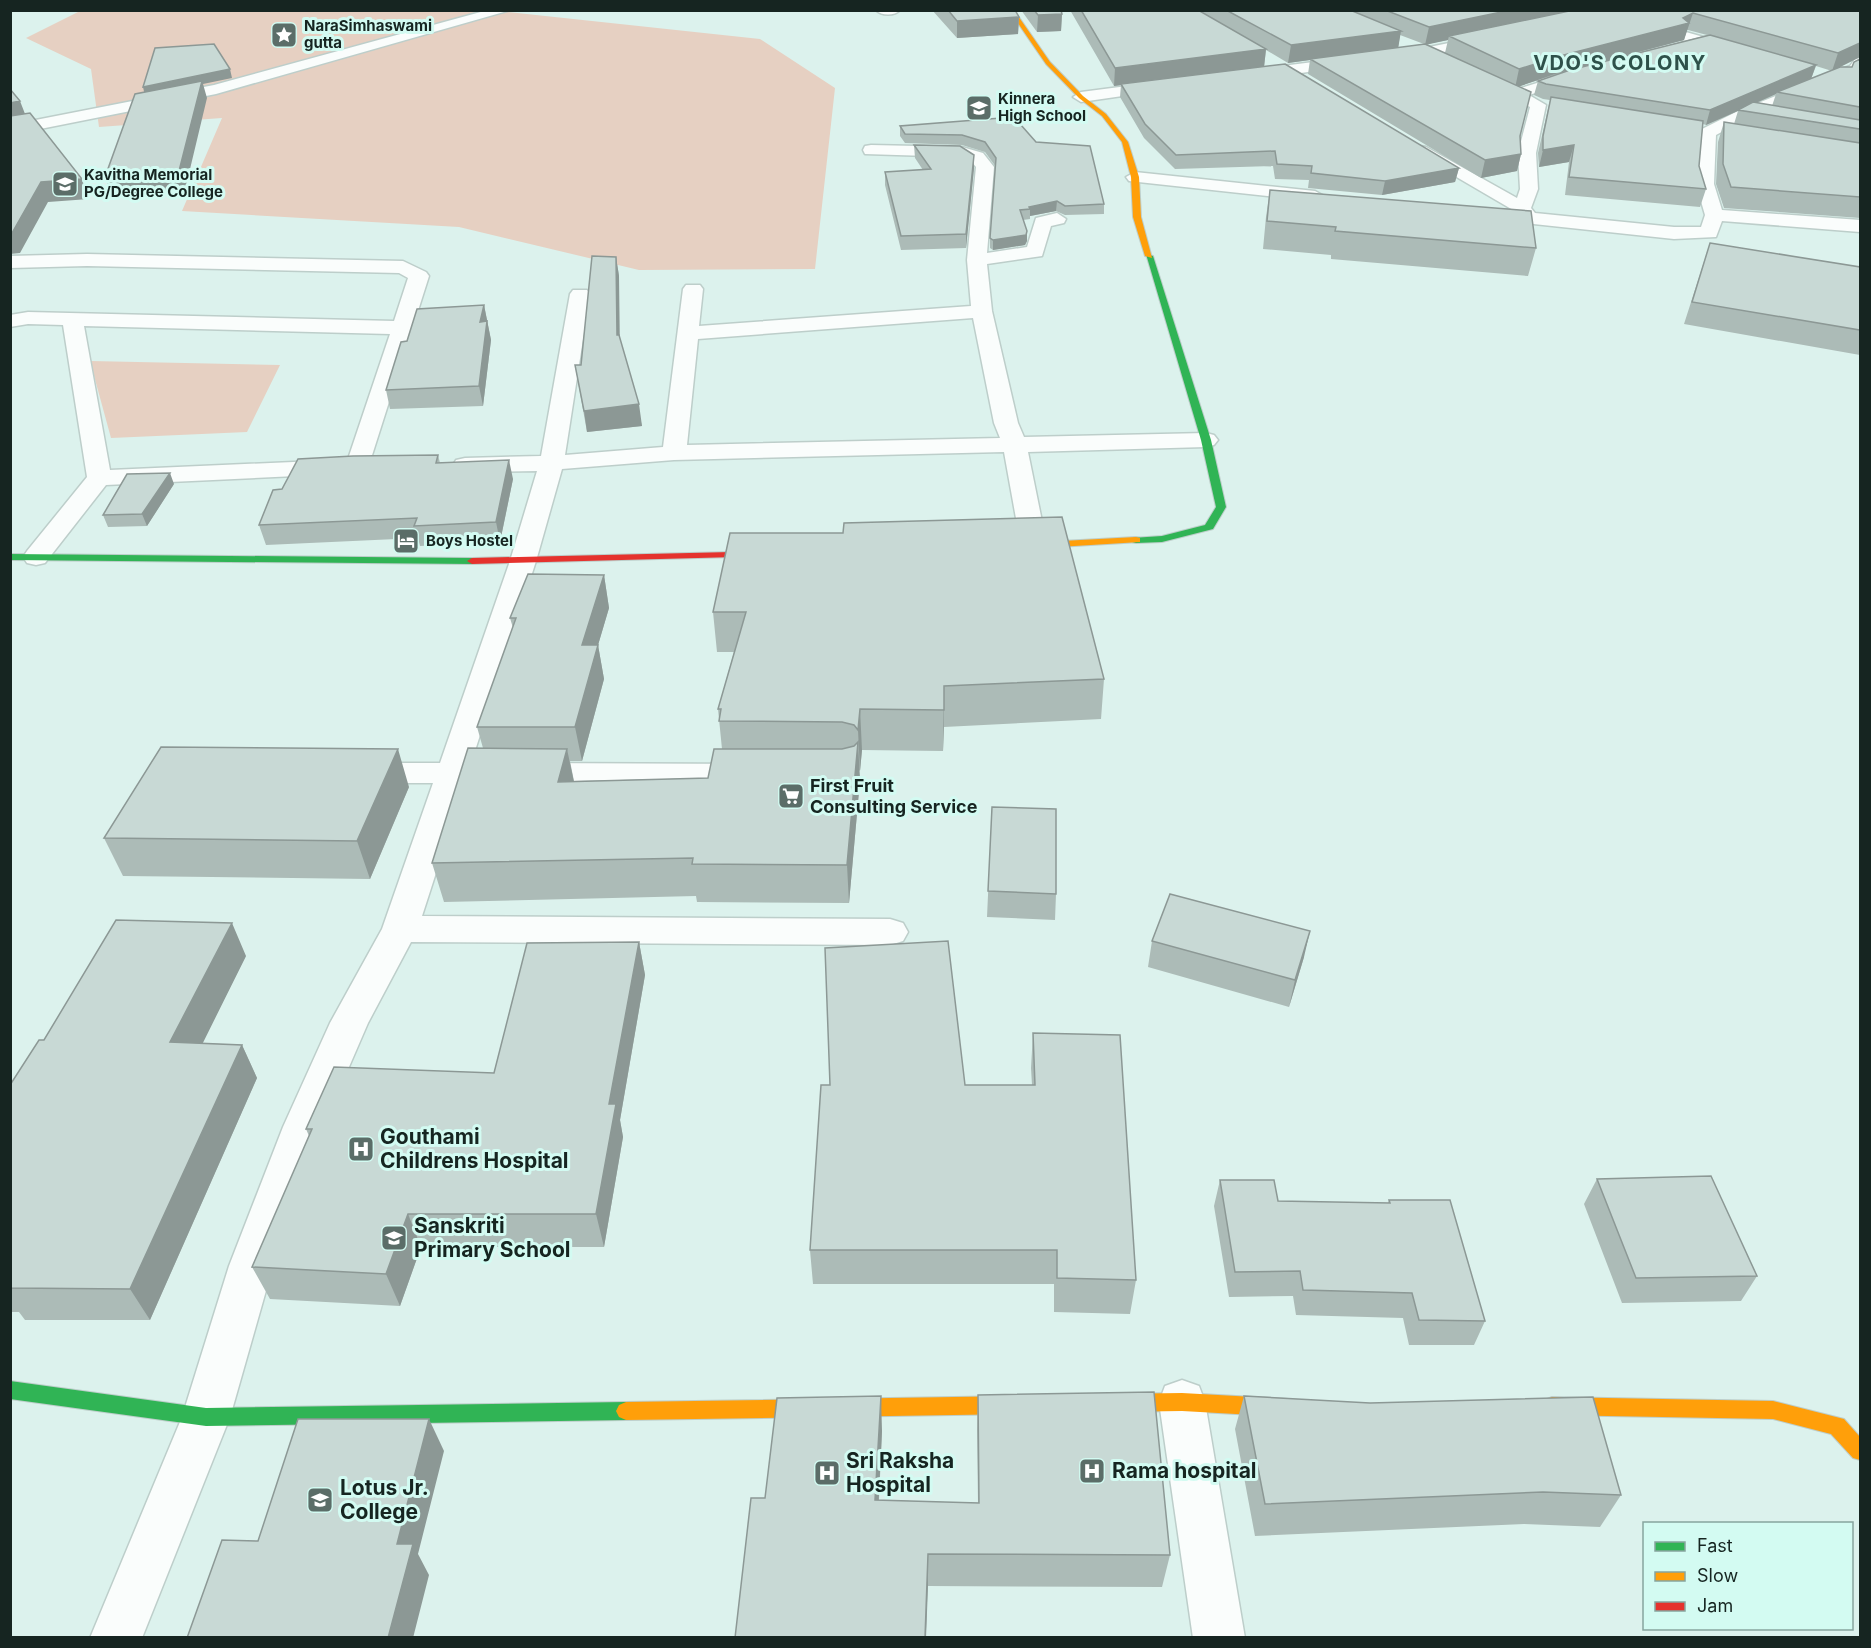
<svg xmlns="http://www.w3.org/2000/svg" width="1871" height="1648" font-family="Inter,sans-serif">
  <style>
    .green { fill: #e6d0c2 }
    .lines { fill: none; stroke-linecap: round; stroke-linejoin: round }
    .street-casing { stroke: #bdceca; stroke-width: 3 }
    .fast-casing { stroke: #bdceca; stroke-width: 2 }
    .slow-casing { stroke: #bdceca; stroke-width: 2 }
    .jam-casing { stroke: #bdceca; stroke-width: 2 }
    .street { fill: #fafdfc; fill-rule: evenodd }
    .fast { fill: #30b455; fill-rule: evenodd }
    .slow { fill: #ff9f0a; fill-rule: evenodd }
    .jam { fill: #e5322d; fill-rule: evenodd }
    .wall { fill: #acbbb7; fill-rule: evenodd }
    .shaded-wall { fill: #8c9895 }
    .building { fill: #c8d9d5; stroke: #8c9895; stroke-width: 1.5 }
    .labels { text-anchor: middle; stroke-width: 6; stroke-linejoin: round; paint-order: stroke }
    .far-poi-label { font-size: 15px; font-weight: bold; fill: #162521; stroke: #d3fbf2; text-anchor: start }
    .poi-label { font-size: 18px; font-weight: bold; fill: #162521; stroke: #d3fbf2; text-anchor: start }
    .far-district-label { font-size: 20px; font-weight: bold; letter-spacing: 1.5px; fill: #2e514a; stroke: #d3fbf2 }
    .near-poi-label { font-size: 21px; font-weight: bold; fill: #162521; stroke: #d3fbf2; text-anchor: start }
  </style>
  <rect width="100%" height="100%" fill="#dcf2ed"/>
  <path class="green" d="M 490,10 L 760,39 L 835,88 L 815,269 L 639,270 L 459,227 L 182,211 L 222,118 L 99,127 L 91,69 L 26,38 L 80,11 Z
    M 90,361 L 280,365 L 247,432 L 111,438 Z"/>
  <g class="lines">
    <defs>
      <path id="street" d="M 488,10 L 511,10 L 216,94 L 10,135 L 10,125 L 214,85 Z
        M 876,10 L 900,10 C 895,16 881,16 876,10 Z
        M 1593,10 L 1607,10 L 1743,48 L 1745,51 L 1743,54 L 1733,54 L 1597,17 Z
        M 1489,35 L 1496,39 L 1494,42 L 1424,56 L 1250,80 L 1242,75 L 1250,70 L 1424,48 Z
        M 1860,58 L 1860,72 L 1750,117 L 1716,135 L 1714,184 L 1722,210 L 1860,220 L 1860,232 L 1722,221 L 1716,237 L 1674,239 L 1486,219 L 1479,217 L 1477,213 L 1479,209 L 1513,210 L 1412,151 L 1420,146 L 1426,147 L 1517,198 L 1520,189 L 1518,153 L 1530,107 L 1506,95 L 1508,92 L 1573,72 L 1583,72 L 1586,75 L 1583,78 L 1529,95 L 1546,105 L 1536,153 L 1538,189 L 1531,208 L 1535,213 L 1674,227 L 1701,227 L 1705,215 L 1696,184 L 1702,129 L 1738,111 L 1850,66 L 1855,59 Z
        M 1166,81 L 1171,83 L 1174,86 L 1171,89 L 1081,102 L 1073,97 L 1081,92 Z
        M 871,145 L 962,147 L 983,153 L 994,167 L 987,253 L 1027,247 L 1036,218 L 1057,213 L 1066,219 L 1064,223 L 1051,226 L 1042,256 L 987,264 L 992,311 L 1018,423 L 1024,437 L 1206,433 L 1214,435 L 1218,440 L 1214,445 L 1206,447 L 1028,452 L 1047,546 L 1043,552 L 1034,554 L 1025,552 L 1021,546 L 1004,452 L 674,460 L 562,469 L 536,561 L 471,763 L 484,766 L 489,773 L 484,780 L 465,783 L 422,916 L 890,919 L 903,923 L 908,932 L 903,941 L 890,945 L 411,942 L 368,1023 L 323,1127 L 273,1266 L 230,1417 L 142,1638 L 90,1638 L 182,1417 L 229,1266 L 283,1127 L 330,1023 L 382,929 L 433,783 L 359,783 L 348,780 L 343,773 L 348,766 L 359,763 L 440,763 L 510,561 L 537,471 L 465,472 L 456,470 L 453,465 L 456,460 L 465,458 L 541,456 L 570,294 L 573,290 L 587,290 L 590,294 L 565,455 L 663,447 L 683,289 L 686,285 L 700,285 L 703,289 L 699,326 L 971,306 L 967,260 L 976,167 L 971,161 L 960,157 L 865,154 L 863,150 L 865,146 ZM 973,318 L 994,423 L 1000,438 L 687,445 L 698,339 Z
        M 1135,172 L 1315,191 L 1324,196 L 1315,201 L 1129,181 L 1126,177 Z
        M 87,254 L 403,261 L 426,272 L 429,276 L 367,471 L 358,473 L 348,470 L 338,474 L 106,485 L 45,563 L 36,565 L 27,563 L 23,557 L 27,551 L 87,477 L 63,325 L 28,324 L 10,327 L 10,315 L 28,312 L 394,321 L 408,278 L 399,273 L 87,266 L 10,268 L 10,256 ZM 84,326 L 390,334 L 347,462 L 338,460 L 110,470 Z
        M 527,763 L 755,764 L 766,767 L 771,774 L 766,781 L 755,784 L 527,783 L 516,780 L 511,773 L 516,766 Z
        M 1182,1380 L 1199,1386 L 1205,1402 L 1245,1638 L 1193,1638 L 1159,1402 L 1165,1386 Z"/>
      <path id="fast" d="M 1146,254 L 1153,256 L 1211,440 L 1226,507 L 1213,529 L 1162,542 L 1136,543 L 1132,542 L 1132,538 L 1162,536 L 1205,525 L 1216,507 L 1201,440 Z
        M 10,554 L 472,558 L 477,561 L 472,564 L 10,560 Z
        M 10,1381 L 206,1408 L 626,1402 L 633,1405 L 636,1411 L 633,1417 L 626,1420 L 206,1426 L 10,1399 Z"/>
      <path id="slow" d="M 1009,10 L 1014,10 L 1050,62 L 1083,96 L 1106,114 L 1128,142 L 1139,177 L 1141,217 L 1152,258 L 1145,256 L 1133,217 L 1131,177 L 1122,142 L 1102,116 L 1079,98 L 1046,64 Z
        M 1136,537 L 1140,538 L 1140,542 L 1025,549 L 1020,546 L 1025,543 Z
        M 1182,1393 L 1288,1399 L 1295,1402 L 1298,1408 L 1295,1414 L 1288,1417 L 1182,1411 L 1111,1412 L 1104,1409 L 1101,1403 L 1104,1397 L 1111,1394 Z
        M 1024,1396 L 1031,1399 L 1034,1405 L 1031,1411 L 1024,1414 L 626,1420 L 619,1417 L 616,1411 L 619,1405 L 626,1402 Z
        M 1552,1397 L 1773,1401 L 1844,1419 L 1860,1437 L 1860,1460 L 1853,1458 L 1831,1434 L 1773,1419 L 1552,1415 L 1545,1412 L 1542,1406 L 1545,1400 Z"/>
      <path id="jam" d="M 770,551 L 775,554 L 774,556 L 472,564 L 467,561 L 472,558 Z"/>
    </defs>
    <use href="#street" class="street-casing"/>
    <use href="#fast" class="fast-casing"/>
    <use href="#slow" class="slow-casing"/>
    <use href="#jam" class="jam-casing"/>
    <use href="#street" class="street"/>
    <use href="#fast" class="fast"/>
    <use href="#slow" class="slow"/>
    <use href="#jam" class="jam"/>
  </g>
  <path class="wall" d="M 932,10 L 1015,10 L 1019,17 L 1018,34 L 957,38 Z
    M 1021,10 L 1061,10 L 1062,14 L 1061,31 L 1037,32 Z
    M 1070,10 L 1860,10 L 1860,57 L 1834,70 L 1852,67 L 1860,59 L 1860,218 L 1724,208 L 1716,184 L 1718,142 L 1724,122 L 1734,124 L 1738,111 L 1706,125 L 1703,124 L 1699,166 L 1706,189 L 1700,207 L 1565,195 L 1569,162 L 1539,167 L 1538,153 L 1550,100 L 1543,99 L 1534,95 L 1538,81 L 1568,71 L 1519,86 L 1521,154 L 1517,171 L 1481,178 L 1308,74 L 1310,60 L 1288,63 L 1266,50 L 1264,67 L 1459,168 L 1455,182 L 1382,195 L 1308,188 L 1309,180 L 1275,179 L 1273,166 L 1175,169 L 1144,138 L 1120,97 L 1121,85 L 1114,86 ZM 1687,30 L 1688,30 L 1707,35 L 1591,65 L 1684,40 ZM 1400,35 L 1424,44 L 1398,48 ZM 1448,40 L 1445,53 L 1426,45 L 1432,43 ZM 1816,66 L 1832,71 L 1811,79 ZM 1776,94 L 1772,106 L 1756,103 Z
    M 900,126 L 1036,142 L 1104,204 L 1104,214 L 1065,215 L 1056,211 L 1030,216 L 1030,219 L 1023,220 L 1027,241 L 1025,245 L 993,250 L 990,248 L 990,238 L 996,167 L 985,152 L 962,145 L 905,143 L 900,136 Z
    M 914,145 L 974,168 L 966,248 L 901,250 L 885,185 L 885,172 L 923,170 L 915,158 Z
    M 1270,190 L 1536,248 L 1528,276 L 1331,259 L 1331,255 L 1263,249 L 1266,217 Z
    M 1710,243 L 1860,267 L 1860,355 L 1684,324 Z
    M 616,257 L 619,276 L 619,336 L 642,426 L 587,432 L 575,365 L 581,365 Z
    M 484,305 L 491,340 L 483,406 L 390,409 L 386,390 Z
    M 438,455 L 440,463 L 513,479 L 500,542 L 420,546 L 418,538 L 266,545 L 259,525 L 282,489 Z
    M 174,484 L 147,526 L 108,527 L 103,515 Z
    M 730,533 L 1104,679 L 1101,719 L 944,727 L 943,751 L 862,750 L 860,771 L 859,770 L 860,780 L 849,903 L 697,902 L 696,896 L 444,902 L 432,863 L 483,748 L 477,727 L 513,628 L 510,618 L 604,575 L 609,608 L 598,645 L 604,679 L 582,761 L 570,761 L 574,781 L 708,778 L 722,749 L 718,709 L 734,652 L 717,652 L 713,612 Z
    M 409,787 L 370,879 L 123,876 L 104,838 Z
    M 992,807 L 1056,894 L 1055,920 L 987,917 Z
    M 1152,941 L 1304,957 L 1289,1007 L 1148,967 Z
    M 639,942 L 645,975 L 620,1120 L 623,1137 L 604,1247 L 421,1247 L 400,1306 L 270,1299 L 252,1267 L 309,1136 L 306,1129 L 494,1073 Z
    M 246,956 L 202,1043 L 242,1045 L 257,1078 L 150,1320 L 25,1320 L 19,1312 L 10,1312 L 10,1085 L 44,1040 Z
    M 1033,1033 L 1136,1280 L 1130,1314 L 1054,1312 L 1054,1284 L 813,1284 L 810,1250 L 965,1085 L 1032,1085 L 1031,1068 Z
    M 1597,1179 L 1757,1276 L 1741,1301 L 1622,1303 L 1584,1204 Z
    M 1220,1180 L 1278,1201 L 1388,1203 L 1389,1200 L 1485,1321 L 1474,1345 L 1409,1345 L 1403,1318 L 1296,1315 L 1293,1296 L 1229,1297 L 1214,1206 Z
    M 978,1395 L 1170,1555 L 1162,1587 L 928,1586 L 765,1498 L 882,1431 L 879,1500 L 978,1503 L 977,1430 Z
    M 1244,1396 L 1621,1495 L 1600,1527 L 1524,1524 L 1255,1536 L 1235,1429 Z"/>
  <path class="shaded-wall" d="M 1511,10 L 1575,10 L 1449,36 L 1448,40 L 1425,45 L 1429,27 Z
    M 1693,13 L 1684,40 L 1555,74 L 1515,88 L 1519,69 L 1683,18 Z
    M 1062,14 L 1061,31 L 1037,32 L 1038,15 Z
    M 1019,17 L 1018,34 L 957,38 L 957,21 Z
    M 1401,31 L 1398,49 L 1310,59 L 1310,60 L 1288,63 L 1291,45 Z
    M 1860,43 L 1860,57 L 1832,71 L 1838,53 Z
    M 1266,49 L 1264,67 L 1114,86 L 1115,68 Z
    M 1816,65 L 1811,79 L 1777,92 L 1776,94 L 1706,125 L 1710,110 Z
    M 230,69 L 232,78 L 203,84 L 207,98 L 185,190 L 112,196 L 105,177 L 145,96 L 143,87 Z
    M 20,101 L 27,119 L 10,123 L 10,103 Z
    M 1574,145 L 1569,162 L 1539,167 L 1543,150 Z
    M 1521,154 L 1517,171 L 1481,178 L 1485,160 Z
    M 974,155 L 974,168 L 966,248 L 966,234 Z
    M 1459,168 L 1455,182 L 1382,195 L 1385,181 Z
    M 82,179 L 89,199 L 48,202 L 20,253 L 10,254 L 10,233 L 41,182 Z
    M 1057,201 L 1056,211 L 1030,216 L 1030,209 L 1029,207 Z
    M 1027,231 L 1027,241 L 1025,245 L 993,250 L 993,240 Z
    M 616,257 L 619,276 L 620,355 L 617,335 Z
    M 484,305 L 491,340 L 483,406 L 479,386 L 480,322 Z
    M 639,404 L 642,426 L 587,432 L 584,411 Z
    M 509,460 L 513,479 L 500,542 L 496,522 Z
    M 170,473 L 174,484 L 147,526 L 142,514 Z
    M 604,575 L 609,608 L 588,679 L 582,645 Z
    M 598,645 L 604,679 L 582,761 L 575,727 Z
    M 944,686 L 944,727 L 943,751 Z
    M 860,709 L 862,750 L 860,771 L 858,730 Z
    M 858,742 L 860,780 L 849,903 L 847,865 Z
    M 398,749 L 409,787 L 370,879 L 357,841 Z
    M 567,749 L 575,787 L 558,782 Z
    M 232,923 L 246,956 L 187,1075 L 170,1042 Z
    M 1310,931 L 1304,957 L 1289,1007 L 1295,980 Z
    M 639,942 L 645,975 L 620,1120 L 623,1137 L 604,1247 L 596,1214 L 609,1104 Z
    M 242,1045 L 257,1078 L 150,1320 L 130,1289 Z
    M 408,1214 L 421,1247 L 400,1306 L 386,1274 Z
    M 881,1396 L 882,1431 L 877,1534 L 875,1500 Z
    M 429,1419 L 444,1451 L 418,1554 L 429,1575 L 413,1638 L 388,1638 L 397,1544 Z
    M 928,1554 L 928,1586 L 926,1638 L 925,1638 Z"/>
  <path class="building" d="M 948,10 L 1015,10 L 1019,17 L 957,21 Z
    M 1034,10 L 1061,10 L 1062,14 L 1038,15 Z
    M 1081,10 L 1198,10 L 1266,49 L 1115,68 Z
    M 1226,10 L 1350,10 L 1401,31 L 1291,45 Z
    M 1385,10 L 1511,10 L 1429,27 Z
    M 1574,10 L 1860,10 L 1860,43 L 1838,53 L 1693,13 L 1683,18 L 1689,23 L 1560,56 L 1519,69 L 1449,36 Z
    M 1710,35 L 1816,65 L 1710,110 L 1546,84 L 1538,81 L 1570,70 Z
    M 214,44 L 230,69 L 143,87 L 155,48 Z
    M 1425,44 L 1531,92 L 1520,136 L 1521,154 L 1485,160 L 1310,59 Z
    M 1860,59 L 1860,107 L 1777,92 L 1840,67 L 1852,67 L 1854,62 Z
    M 1285,64 L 1459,168 L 1385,181 L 1311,173 L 1312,166 L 1277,164 L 1275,151 L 1176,155 L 1145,124 L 1121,84 Z
    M 202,81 L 179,171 L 105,177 L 135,94 Z
    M 10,89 L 20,101 L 10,103 Z
    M 1551,97 L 1703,121 L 1699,166 L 1706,189 L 1569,177 L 1574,145 L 1543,150 L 1543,136 Z
    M 1753,102 L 1860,120 L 1860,129 L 1738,110 Z
    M 30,113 L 82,179 L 41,182 L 12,233 L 10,233 L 10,116 Z
    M 1014,117 L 1036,142 L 1090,146 L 1104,204 L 1065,206 L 1057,201 L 1029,207 L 1030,209 L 1020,210 L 1027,231 L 1026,235 L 993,240 L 990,238 L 996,158 L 985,142 L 962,135 L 905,134 L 900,126 Z
    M 1724,122 L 1860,143 L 1860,197 L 1731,187 L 1723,164 Z
    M 914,145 L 960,146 L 974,155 L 966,234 L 901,236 L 885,172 L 931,169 Z
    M 1270,190 L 1531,211 L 1536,248 L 1335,231 L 1336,227 L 1267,221 Z
    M 1710,243 L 1860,267 L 1860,330 L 1692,302 Z
    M 592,256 L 616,257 L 617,335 L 619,335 L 639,404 L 584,411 L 575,365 L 581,365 Z
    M 484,305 L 480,322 L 487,321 L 479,386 L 386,390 L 401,342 L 407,341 L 417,309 Z
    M 438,455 L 436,463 L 509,460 L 496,522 L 414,526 L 417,518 L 259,525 L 273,490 L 282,489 L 298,459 L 353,456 Z
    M 170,473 L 142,514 L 103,515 L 127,474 Z
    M 1062,517 L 1104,679 L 944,686 L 944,710 L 860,709 L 858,730 L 854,725 L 842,722 L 719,721 L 721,709 L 718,709 L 746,612 L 713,612 L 730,533 L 843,533 L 844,523 Z
    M 528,574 L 604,575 L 582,645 L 598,645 L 575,727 L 477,727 L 516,618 L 510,618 Z
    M 858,742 L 847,865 L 692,864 L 693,858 L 432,863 L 468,748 L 567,749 L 558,782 L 708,778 L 714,749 L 842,749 L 854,746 Z
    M 161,747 L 398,749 L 357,841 L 104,838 Z
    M 992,807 L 1056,809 L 1056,894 L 988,891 Z
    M 1170,894 L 1310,931 L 1295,980 L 1152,941 Z
    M 116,920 L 232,923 L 170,1042 L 242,1045 L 130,1289 L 10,1288 L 10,1085 L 39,1040 L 44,1040 Z
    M 948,941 L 965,1085 L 1035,1085 L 1033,1033 L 1120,1035 L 1136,1280 L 1057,1278 L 1057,1250 L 810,1250 L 821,1085 L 830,1085 L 825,948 Z
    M 639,942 L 609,1104 L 616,1104 L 596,1214 L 408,1214 L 386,1274 L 252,1267 L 312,1129 L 306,1129 L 334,1067 L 494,1073 L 527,943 Z
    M 1711,1176 L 1757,1276 L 1636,1278 L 1597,1179 Z
    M 1220,1180 L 1274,1180 L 1278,1201 L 1390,1203 L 1389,1200 L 1450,1200 L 1485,1321 L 1419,1320 L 1412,1293 L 1303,1290 L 1300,1271 L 1235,1272 Z
    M 1154,1392 L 1170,1555 L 928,1554 L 925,1638 L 735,1638 L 751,1498 L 765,1498 L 777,1398 L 881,1396 L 875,1500 L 979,1503 L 978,1395 Z
    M 1244,1396 L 1370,1403 L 1593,1397 L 1621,1495 L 1543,1492 L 1265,1504 Z
    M 298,1419 L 429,1419 L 397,1544 L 413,1544 L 388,1638 L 187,1638 L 222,1540 L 258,1541 Z"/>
  <defs>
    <symbol id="sight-square" viewBox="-11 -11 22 22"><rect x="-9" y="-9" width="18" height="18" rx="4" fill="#5b6d68" stroke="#d3fbf2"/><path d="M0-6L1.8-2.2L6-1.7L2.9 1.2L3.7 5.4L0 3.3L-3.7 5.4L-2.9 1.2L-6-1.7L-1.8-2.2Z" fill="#fff"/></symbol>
    <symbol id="school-square" viewBox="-11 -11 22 22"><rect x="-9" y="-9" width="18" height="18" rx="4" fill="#5b6d68" stroke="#d3fbf2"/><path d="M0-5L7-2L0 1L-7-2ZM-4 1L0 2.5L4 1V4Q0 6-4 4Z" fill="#fff"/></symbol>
    <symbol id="university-square" viewBox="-11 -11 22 22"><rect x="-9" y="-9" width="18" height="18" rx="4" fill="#5b6d68" stroke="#d3fbf2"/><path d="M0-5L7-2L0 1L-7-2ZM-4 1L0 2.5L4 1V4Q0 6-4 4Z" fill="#fff"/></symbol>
    <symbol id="hotel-square" viewBox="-11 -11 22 22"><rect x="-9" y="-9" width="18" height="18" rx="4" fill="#5b6d68" stroke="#d3fbf2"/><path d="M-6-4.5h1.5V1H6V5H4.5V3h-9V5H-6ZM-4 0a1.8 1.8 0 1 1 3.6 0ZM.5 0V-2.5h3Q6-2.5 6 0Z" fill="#fff"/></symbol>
    <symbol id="supermarket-square" viewBox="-11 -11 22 22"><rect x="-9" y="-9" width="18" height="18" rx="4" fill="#5b6d68" stroke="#d3fbf2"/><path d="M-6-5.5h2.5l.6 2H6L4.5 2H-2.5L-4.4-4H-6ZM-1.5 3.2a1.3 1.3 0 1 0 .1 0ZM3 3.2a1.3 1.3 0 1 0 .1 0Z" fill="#fff"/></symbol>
    <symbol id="hospital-square" viewBox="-11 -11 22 22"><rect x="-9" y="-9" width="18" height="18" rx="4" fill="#5b6d68" stroke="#d3fbf2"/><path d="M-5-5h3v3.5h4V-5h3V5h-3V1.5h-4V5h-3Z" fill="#fff"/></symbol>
  </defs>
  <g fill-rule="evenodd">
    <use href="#sight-square" x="269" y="20" width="30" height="30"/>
    <use href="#school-square" x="964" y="93" width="30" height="30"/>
    <use href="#university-square" x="50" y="169" width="30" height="30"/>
    <use href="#hotel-square" x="391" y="526" width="30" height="30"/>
    <use href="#supermarket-square" x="776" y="781" width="30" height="30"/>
    <use href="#hospital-square" x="346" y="1134" width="30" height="30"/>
    <use href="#school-square" x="379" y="1223" width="30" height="30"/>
    <use href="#hospital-square" x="1077" y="1456" width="30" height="30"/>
    <use href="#hospital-square" x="812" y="1458" width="30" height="30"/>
    <use href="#university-square" x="305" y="1485" width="30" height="30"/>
  </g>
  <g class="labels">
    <g class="far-poi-label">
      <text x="304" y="31">NaraSimhaswami<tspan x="304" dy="17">gutta</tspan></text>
      <text x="998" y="104">Kinnera<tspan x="998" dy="17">High School</tspan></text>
      <text x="84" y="180">Kavitha Memorial<tspan x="84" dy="17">PG/Degree College</tspan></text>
      <text x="426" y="546">Boys Hostel</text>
    </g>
    <g class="poi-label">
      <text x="810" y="792">First Fruit<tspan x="810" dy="21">Consulting Service</tspan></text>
    </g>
    <g class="far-district-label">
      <text x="1620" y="70">VDO'S COLONY</text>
    </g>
    <g class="near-poi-label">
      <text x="380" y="1144">Gouthami<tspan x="380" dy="24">Childrens Hospital</tspan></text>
      <text x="414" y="1233">Sanskriti<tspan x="414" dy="24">Primary School</tspan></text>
      <text x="846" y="1468">Sri Raksha<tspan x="846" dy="24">Hospital</tspan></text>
      <text x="1112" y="1478">Rama hospital</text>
      <text x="340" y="1495">Lotus Jr.<tspan x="340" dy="24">College</tspan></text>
    </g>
  </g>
  <rect width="1871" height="1648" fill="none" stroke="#162521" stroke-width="24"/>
  <rect x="1643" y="1522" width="210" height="108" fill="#d3fbf2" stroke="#87a59e" stroke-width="1.5"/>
  <rect x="1655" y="1542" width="30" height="9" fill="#30b455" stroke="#87a59e" stroke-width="1.5"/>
  <text x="1697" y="1552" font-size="18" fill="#162521">Fast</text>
  <rect x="1655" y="1572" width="30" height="9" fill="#ff9f0a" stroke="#87a59e" stroke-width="1.5"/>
  <text x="1697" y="1582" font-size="18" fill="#162521">Slow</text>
  <rect x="1655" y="1602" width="30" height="9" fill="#e5322d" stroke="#87a59e" stroke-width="1.5"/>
  <text x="1697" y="1612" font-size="18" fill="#162521">Jam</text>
</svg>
